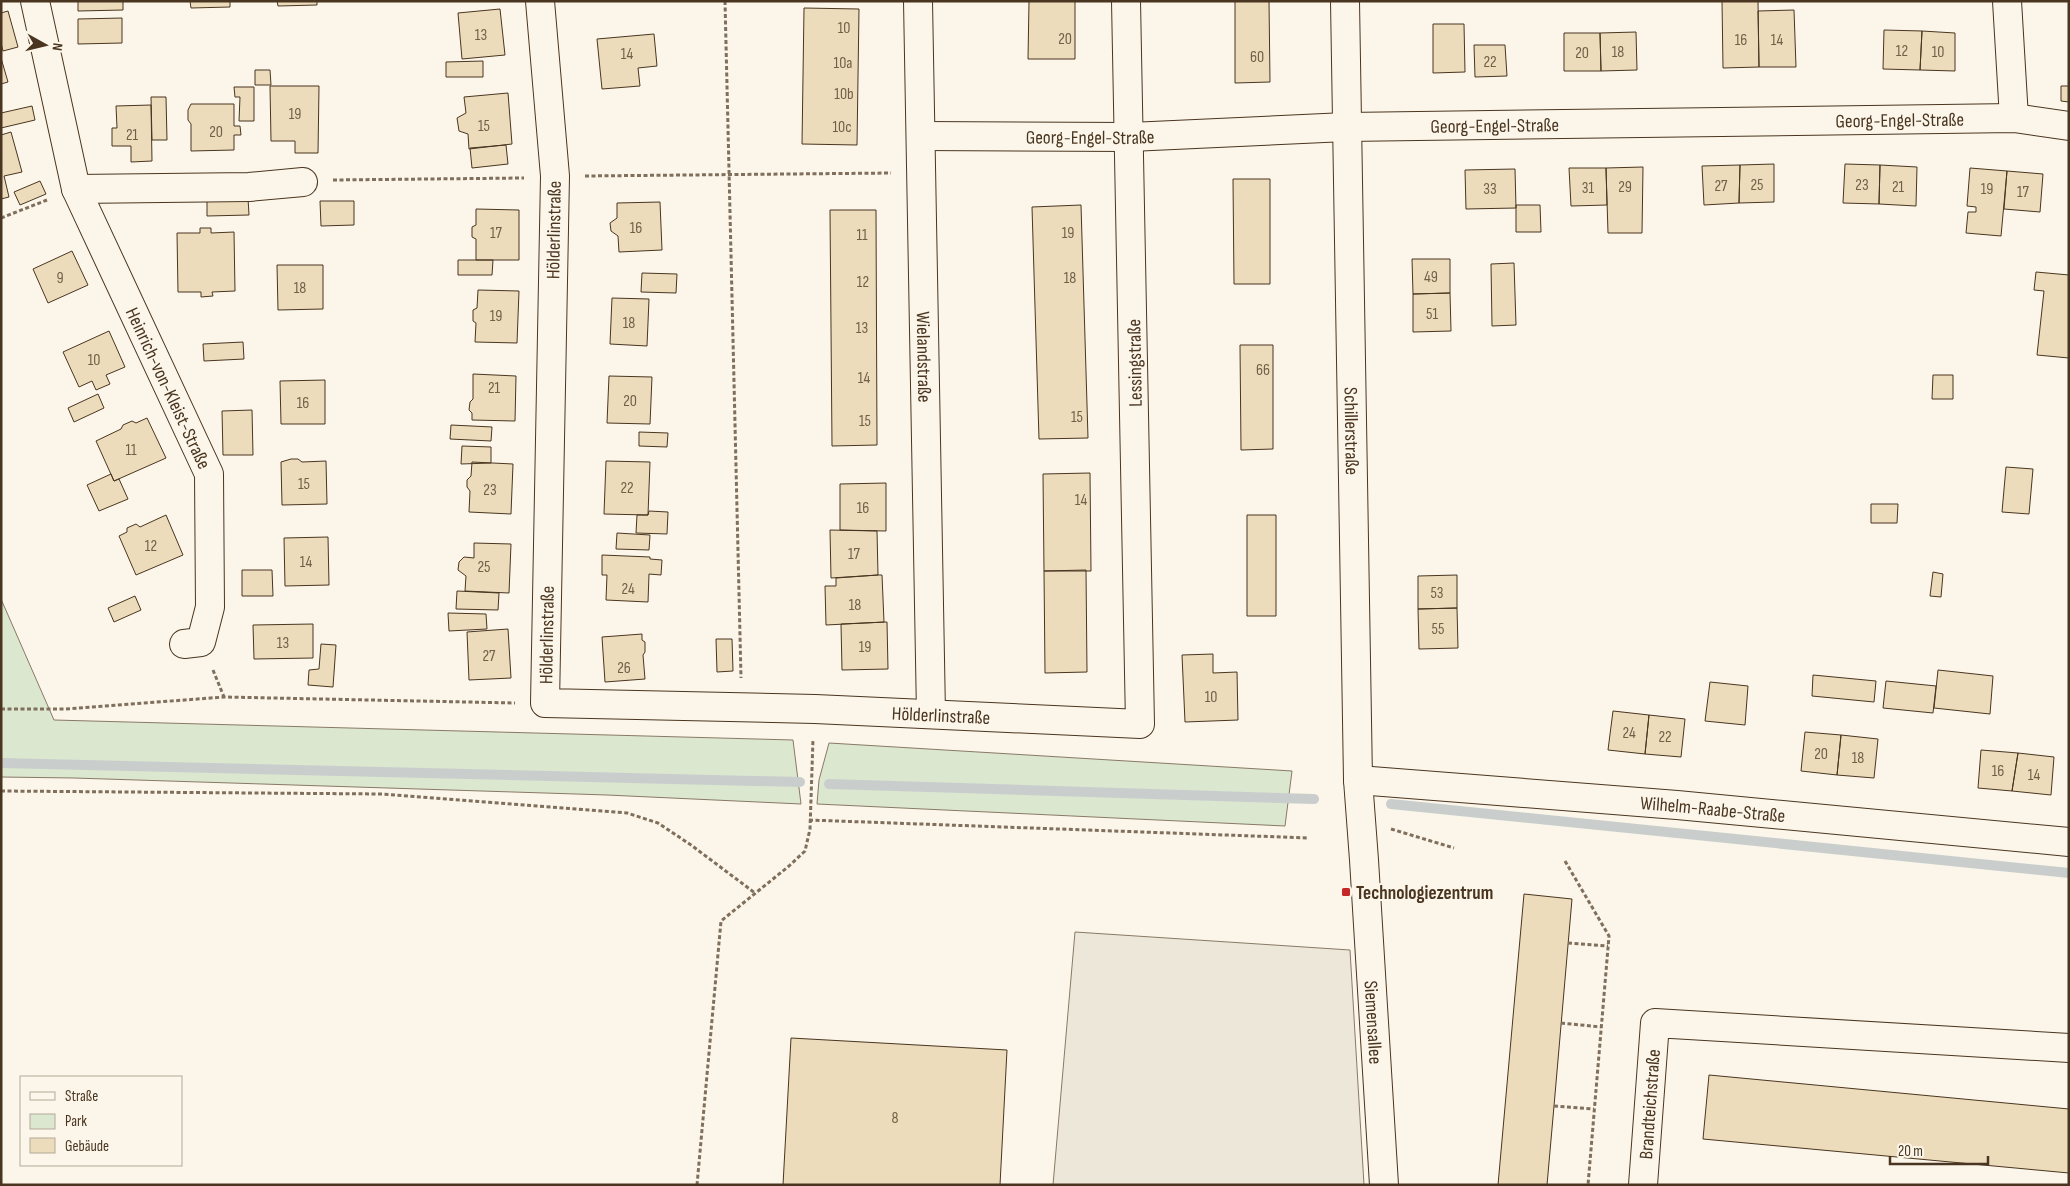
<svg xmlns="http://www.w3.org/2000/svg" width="2070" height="1186" font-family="'Sofia Sans Condensed',sans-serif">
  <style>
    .green { fill: #dce7d0; stroke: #887966 }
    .parking { fill: #ede7d9; stroke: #887966 }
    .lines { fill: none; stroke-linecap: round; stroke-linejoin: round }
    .stream { stroke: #c9cecd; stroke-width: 10 }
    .building { fill: #ecdcbc; stroke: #4a3520 }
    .minor-casing { stroke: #4a3520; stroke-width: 30 }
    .path { stroke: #7f6f5c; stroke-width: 3; stroke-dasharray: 4 2.5; stroke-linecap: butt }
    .minor { stroke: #fbf6e9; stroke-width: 28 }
    .poi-dot { fill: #c62828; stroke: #fbf6e9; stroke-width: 2 }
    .labels { text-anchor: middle; stroke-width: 4; stroke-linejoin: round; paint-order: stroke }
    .number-label { font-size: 16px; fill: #725f47 }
    .street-label { font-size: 19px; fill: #4a3520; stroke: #fbf6e9 }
    .poi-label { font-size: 19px; font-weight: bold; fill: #4a3520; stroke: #fbf6e9; text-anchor: start }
  </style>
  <rect width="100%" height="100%" fill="#fbf6e9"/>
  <path class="green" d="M 1,599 L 54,720 L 793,740 L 801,804 L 607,795 L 74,778 L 1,777 Z
    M 829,743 L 1292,771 L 1285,826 L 817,804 L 819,780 Z"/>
  <path class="parking" d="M 1075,932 L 1350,950 L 1364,1185 L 1053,1185 Z"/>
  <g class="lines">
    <path class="stream" d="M 1,763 L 800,782
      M 829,784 L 1314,799
      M 1391,804 L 2069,873"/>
  </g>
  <path class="building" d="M 78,1 L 123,1 L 123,10 L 78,11 Z
    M 190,1 L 230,1 L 230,7 L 191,8 Z
    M 277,1 L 317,1 L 317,5 L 278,6 Z
    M 1029,1 L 1075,1 L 1075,59 L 1028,59 Z
    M 1235,1 L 1269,1 L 1270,82 L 1235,83 Z
    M 1722,1 L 1758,1 L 1759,67 L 1723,68 Z
    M 804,8 L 859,9 L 857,145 L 802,144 Z
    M 500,9 L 505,55 L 462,59 L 458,13 Z
    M 1794,10 L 1796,67 L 1759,67 L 1758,11 Z
    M 8,11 L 18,47 L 3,51 L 1,43 L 1,13 Z
    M 122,18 L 122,43 L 78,44 L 78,19 Z
    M 1433,24 L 1464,24 L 1465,72 L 1433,73 Z
    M 1884,30 L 1922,31 L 1920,70 L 1883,69 Z
    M 1922,31 L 1955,33 L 1955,71 L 1920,70 Z
    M 1636,32 L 1637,70 L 1601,71 L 1600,33 Z
    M 1564,33 L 1600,33 L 1601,71 L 1564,71 Z
    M 654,34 L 657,66 L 638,68 L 640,86 L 602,89 L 597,39 Z
    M 1474,45 L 1505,45 L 1507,76 L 1475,77 Z
    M 1,58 L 8,82 L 1,84 Z
    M 483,61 L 483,77 L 446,77 L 446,62 Z
    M 255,70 L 270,70 L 271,85 L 255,85 Z
    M 270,86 L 319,86 L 318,153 L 295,153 L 295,141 L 271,141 Z
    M 2061,86 L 2069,86 L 2069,102 L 2061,101 Z
    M 234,87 L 254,87 L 254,121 L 239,121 L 240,97 L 235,97 Z
    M 508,93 L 512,144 L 469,149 L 468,134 L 459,131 L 457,118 L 466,113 L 464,97 Z
    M 151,97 L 166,97 L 167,140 L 152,140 Z
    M 191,104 L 234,104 L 234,126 L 240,126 L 241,135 L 234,135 L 234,150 L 191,151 L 191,124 L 188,120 L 188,110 Z
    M 151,105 L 152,161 L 131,162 L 131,146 L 112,146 L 112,128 L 117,128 L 116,106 Z
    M 32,106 L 35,120 L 1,128 L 1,113 Z
    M 11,132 L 22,172 L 4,176 L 9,197 L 1,199 L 1,135 Z
    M 506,145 L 508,164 L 472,168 L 470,148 Z
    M 1774,164 L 1774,202 L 1739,203 L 1740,165 Z
    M 1845,164 L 1880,165 L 1879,204 L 1843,203 Z
    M 1740,165 L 1739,203 L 1704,205 L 1702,166 Z
    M 1880,165 L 1917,167 L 1916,206 L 1879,204 Z
    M 1643,167 L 1642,233 L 1608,233 L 1606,168 Z
    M 1569,168 L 1606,168 L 1607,205 L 1571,206 Z
    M 1970,168 L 2007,171 L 2001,236 L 1966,233 L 1968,212 L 1976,212 L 1976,207 L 1967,206 Z
    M 1515,169 L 1516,208 L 1466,209 L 1465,170 Z
    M 2007,171 L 2043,174 L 2040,212 L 2004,209 Z
    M 1233,179 L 1270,179 L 1270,284 L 1234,284 Z
    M 40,181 L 46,194 L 20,205 L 14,192 Z
    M 248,198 L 249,215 L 207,216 L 207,199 Z
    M 320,201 L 354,201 L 354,225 L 321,226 Z
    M 660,202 L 662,250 L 619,252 L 618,236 L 611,231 L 610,223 L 617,218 L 617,203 Z
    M 1081,205 L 1088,438 L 1039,439 L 1032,207 Z
    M 1516,205 L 1540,205 L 1541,232 L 1516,232 Z
    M 476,209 L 519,210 L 519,260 L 476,260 L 476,239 L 472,237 L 472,227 L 476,225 Z
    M 830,210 L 876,210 L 877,445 L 832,446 Z
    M 200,228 L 211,228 L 211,233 L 234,232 L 235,291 L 212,292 L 213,296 L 201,297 L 201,292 L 178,292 L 177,233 L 200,233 Z
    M 72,251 L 88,285 L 48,303 L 33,269 Z
    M 1412,259 L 1450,259 L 1450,293 L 1413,294 Z
    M 458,260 L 493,260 L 492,275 L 458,275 Z
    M 1514,263 L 1516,325 L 1492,326 L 1491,264 Z
    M 277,265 L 323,265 L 323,309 L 278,310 Z
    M 2036,272 L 2069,275 L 2069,358 L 2037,355 L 2044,291 L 2034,290 Z
    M 642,273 L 677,274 L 676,293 L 641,292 Z
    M 478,290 L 519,291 L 517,343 L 475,342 L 476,323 L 473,321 L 473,310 L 477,308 Z
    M 1450,293 L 1451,331 L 1413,332 L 1413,294 Z
    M 612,298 L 649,299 L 647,346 L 610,344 Z
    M 109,331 L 125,367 L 106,375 L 110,384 L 96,390 L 92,381 L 79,387 L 63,352 Z
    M 243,342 L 244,359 L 204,361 L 203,344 Z
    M 1240,345 L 1273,345 L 1273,449 L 1241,450 Z
    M 473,374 L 516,376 L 515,421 L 472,420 L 472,413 L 469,410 L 470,402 L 473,399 Z
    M 1933,375 L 1953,375 L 1953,399 L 1932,399 Z
    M 609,376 L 652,377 L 650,424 L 607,423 Z
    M 325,380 L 325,424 L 281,424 L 280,381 Z
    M 98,394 L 104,408 L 74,422 L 68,408 Z
    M 252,410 L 253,455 L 223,455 L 222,411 Z
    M 147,418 L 166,458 L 114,481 L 96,441 L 121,429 L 123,425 L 132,421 L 136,423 Z
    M 451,425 L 492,427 L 491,441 L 450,439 Z
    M 639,432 L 668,433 L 667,447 L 639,446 Z
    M 462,446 L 491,447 L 491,463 L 461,464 Z
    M 291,459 L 298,459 L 302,462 L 326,461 L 327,504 L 282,505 L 281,462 Z
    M 606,461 L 650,462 L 648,515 L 604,514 Z
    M 472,462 L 513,464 L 511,514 L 469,512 L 470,491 L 467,487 L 467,480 L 471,476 Z
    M 2006,467 L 2033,469 L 2029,514 L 2002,512 Z
    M 1090,473 L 1091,571 L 1044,571 L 1043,474 Z
    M 111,474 L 114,481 L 119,479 L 128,499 L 99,511 L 87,485 Z
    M 886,483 L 886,531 L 840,530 L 840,484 Z
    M 1871,504 L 1898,504 L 1897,523 L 1871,523 Z
    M 649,511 L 668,512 L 667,534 L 636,533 L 637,515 L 648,515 Z
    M 166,515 L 183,555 L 136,575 L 119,536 L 127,532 L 127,528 L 136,524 L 140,527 Z
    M 1247,515 L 1276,515 L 1276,616 L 1247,616 Z
    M 830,530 L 877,531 L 878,575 L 831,578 Z
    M 617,533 L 650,535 L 649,550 L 616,549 Z
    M 328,537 L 329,585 L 285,586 L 284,538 Z
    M 474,543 L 511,544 L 509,593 L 465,591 L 466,576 L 458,570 L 459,562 L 464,557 L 474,558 Z
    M 602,555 L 650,557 L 650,559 L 662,560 L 661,575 L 649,574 L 648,602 L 606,600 L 607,575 L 602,575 Z
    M 242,570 L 272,570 L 273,596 L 242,596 Z
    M 1086,570 L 1087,672 L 1045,673 L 1044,571 Z
    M 1933,572 L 1943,574 L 1941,597 L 1930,596 Z
    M 878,575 L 882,575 L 884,622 L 826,625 L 825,586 L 836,586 L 836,578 Z
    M 1457,575 L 1457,608 L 1418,609 L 1418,576 Z
    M 457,591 L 499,593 L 498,610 L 456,609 Z
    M 135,596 L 141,610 L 114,622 L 108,608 Z
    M 1457,608 L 1458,648 L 1419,649 L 1418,609 Z
    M 448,613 L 486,614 L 487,629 L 449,631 Z
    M 887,622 L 888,669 L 842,670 L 841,624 Z
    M 313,624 L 313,658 L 254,659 L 253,625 Z
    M 508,629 L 511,678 L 469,680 L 467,632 Z
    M 642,634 L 642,640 L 645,642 L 645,652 L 643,655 L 645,679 L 605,682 L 602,637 Z
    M 716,639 L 732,639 L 733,671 L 717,672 Z
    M 321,644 L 336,645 L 333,687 L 308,685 L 309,670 L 319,669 Z
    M 1213,654 L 1213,673 L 1237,672 L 1238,720 L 1185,722 L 1182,655 Z
    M 1938,670 L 1993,676 L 1990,714 L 1934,708 Z
    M 1813,675 L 1876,681 L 1874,702 L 1812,696 Z
    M 1886,681 L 1936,686 L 1933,713 L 1883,708 Z
    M 1710,682 L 1748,686 L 1745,725 L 1705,721 Z
    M 1613,711 L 1649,715 L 1645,754 L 1608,750 Z
    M 1649,715 L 1685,719 L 1681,757 L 1645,754 Z
    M 1805,732 L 1841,735 L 1837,775 L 1801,771 Z
    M 1841,735 L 1878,739 L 1874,778 L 1837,775 Z
    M 1981,750 L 2018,753 L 2012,791 L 1978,788 Z
    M 2018,753 L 2054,757 L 2051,795 L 2012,791 Z
    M 1524,894 L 1572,899 L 1554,1106 L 1547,1185 L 1498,1185 Z
    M 791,1038 L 1007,1050 L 1000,1185 L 783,1185 Z
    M 1709,1075 L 2069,1109 L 2069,1173 L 1703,1139 Z"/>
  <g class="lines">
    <defs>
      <g id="minor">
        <path id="s1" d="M 35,1 L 76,189 L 209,474 L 210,607 L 201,642 L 184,644"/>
        <path id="s2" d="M 540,1 L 555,176 L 545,703 L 815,709 L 1140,724 L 1126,1"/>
        <path id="s3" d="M 918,1 L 931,714"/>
        <path id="s4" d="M 1345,1 L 1358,780 L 1364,860 L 1384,1185"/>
        <path d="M 2007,1 L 2014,118"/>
        <path id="s5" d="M 921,136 L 1130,137 L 1346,127 L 2014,118 L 2069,126"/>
        <path d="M 76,189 L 249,187 L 303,182"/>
        <path id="s6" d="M 1358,780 L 1677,805 L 2069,842"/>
        <path id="s7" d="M 1643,1185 L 1655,1023 L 2069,1048"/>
      </g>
    </defs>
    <use href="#minor" class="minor-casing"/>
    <path class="path" d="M 725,1 L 741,678
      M 585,176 L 891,173
      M 333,180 L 524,178
      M 1,218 L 47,200
      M 213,670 L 224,697
      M 1,709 L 66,709 L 224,697 L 515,703
      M 1,791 L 382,794 L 627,813 L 658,823 L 691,845 L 755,893
      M 809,820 L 1309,838
      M 1391,829 L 1454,848
      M 1565,861 L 1609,936 L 1588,1185
      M 1568,943 L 1608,946
      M 1561,1023 L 1601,1027
      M 1554,1106 L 1594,1109
      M 697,1185 L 721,921 L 789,866 L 805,851 L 810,829 L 813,739"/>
    <use href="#minor" class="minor"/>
  </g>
  <rect class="poi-dot" x="1341" y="887" width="10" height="10" rx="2.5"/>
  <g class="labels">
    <g class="number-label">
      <text x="844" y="33">10</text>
      <text x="481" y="40">13</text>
      <text x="1065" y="44">20</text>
      <text x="1741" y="45">16</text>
      <text x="1777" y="45">14</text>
      <text x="1902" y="56">12</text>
      <text x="1618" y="57">18</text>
      <text x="1938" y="57">10</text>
      <text x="1582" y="58">20</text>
      <text x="627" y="59">14</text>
      <text x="1257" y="62">60</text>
      <text x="1490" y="67">22</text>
      <text x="843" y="68">10a</text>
      <text x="844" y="99">10b</text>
      <text x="295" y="119">19</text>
      <text x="484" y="131">15</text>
      <text x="842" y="132">10c</text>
      <text x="216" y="137">20</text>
      <text x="132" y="140">21</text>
      <text x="1757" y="190">25</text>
      <text x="1862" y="190">23</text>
      <text x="1721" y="191">27</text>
      <text x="1625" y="192">29</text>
      <text x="1898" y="192">21</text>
      <text x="1588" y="193">31</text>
      <text x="1490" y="194">33</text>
      <text x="1987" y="194">19</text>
      <text x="2023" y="197">17</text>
      <text x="636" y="233">16</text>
      <text x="496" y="238">17</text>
      <text x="1068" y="238">19</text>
      <text x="862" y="240">11</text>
      <text x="1431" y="282">49</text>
      <text x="60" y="283">9</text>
      <text x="1070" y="283">18</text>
      <text x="863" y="287">12</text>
      <text x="300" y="293">18</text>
      <text x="1432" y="319">51</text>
      <text x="496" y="321">19</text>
      <text x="629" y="328">18</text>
      <text x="862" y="333">13</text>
      <text x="94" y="365">10</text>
      <text x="1263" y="375">66</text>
      <text x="864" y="383">14</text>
      <text x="494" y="393">21</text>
      <text x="630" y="406">20</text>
      <text x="303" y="408">16</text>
      <text x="1077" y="422">15</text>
      <text x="865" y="426">15</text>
      <text x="131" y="455">11</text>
      <text x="304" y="489">15</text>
      <text x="627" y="493">22</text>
      <text x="490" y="495">23</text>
      <text x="1081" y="505">14</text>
      <text x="863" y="513">16</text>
      <text x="151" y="551">12</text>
      <text x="854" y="559">17</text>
      <text x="306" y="567">14</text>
      <text x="484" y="572">25</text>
      <text x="628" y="594">24</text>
      <text x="1437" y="598">53</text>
      <text x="855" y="610">18</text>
      <text x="1438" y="634">55</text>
      <text x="283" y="648">13</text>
      <text x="865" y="652">19</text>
      <text x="489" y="661">27</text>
      <text x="624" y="673">26</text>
      <text x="1211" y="702">10</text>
      <text x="1629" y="738">24</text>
      <text x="1665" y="742">22</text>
      <text x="1821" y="759">20</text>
      <text x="1858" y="763">18</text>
      <text x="1998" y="776">16</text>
      <text x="2034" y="780">14</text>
      <text x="895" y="1123">8</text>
    </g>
    <g class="street-label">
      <text dy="7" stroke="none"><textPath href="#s5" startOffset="979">Georg-Engel-Straße</textPath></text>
      <text dy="7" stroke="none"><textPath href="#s5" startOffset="574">Georg-Engel-Straße</textPath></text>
      <text dy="7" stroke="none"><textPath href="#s5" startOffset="169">Georg-Engel-Straße</textPath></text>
      <text transform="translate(553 230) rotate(-89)" y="7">Hölderlinstraße</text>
      <text dy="7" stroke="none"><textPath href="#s3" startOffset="356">Wielandstraße</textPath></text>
      <text transform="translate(1134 363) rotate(-91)" y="7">Lessingstraße</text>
      <text dy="7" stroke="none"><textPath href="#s1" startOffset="412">Heinrich-von-Kleist-Straße</textPath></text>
      <text dy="7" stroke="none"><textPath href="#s4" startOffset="430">Schillerstraße</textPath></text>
      <text transform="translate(546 635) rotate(-89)" y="7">Hölderlinstraße</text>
      <text dy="7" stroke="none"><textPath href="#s2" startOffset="1099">Hölderlinstraße</textPath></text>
      <text dy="7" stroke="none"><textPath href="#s6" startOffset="356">Wilhelm-Raabe-Straße</textPath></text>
      <text dy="7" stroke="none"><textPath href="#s4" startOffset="1022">Siemensallee</textPath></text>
      <text dy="7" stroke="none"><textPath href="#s7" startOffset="81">Brandteichstraße</textPath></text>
    </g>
    <g class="poi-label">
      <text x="1356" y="899">Technologiezentrum</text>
    </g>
  </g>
  <rect width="2070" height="1186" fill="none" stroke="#4a3520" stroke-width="5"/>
  <rect x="20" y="1076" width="162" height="90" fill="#fbf6e9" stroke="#b4a999"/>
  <rect x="30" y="1092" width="25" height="8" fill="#fbf6e9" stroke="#b4a999"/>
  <text x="65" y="1101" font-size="15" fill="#4a3520">Straße</text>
  <rect x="30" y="1114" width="25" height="15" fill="#dce7d0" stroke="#b4a999"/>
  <text x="65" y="1126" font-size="15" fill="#4a3520">Park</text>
  <rect x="30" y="1138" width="25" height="15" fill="#ecdcbc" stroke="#b4a999"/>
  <text x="65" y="1151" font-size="15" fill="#4a3520">Gebäude</text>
  <g transform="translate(45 45) rotate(98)" stroke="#fbf6e9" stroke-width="4" paint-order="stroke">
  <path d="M0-4L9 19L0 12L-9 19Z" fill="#4a3520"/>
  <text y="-8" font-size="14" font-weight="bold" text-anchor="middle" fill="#4a3520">N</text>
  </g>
  <path d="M1890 1156v8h98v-8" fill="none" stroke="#4a3520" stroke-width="2.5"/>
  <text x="1898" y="1156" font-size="15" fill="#4a3520" stroke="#fbf6e9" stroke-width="4" paint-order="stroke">20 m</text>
</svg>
